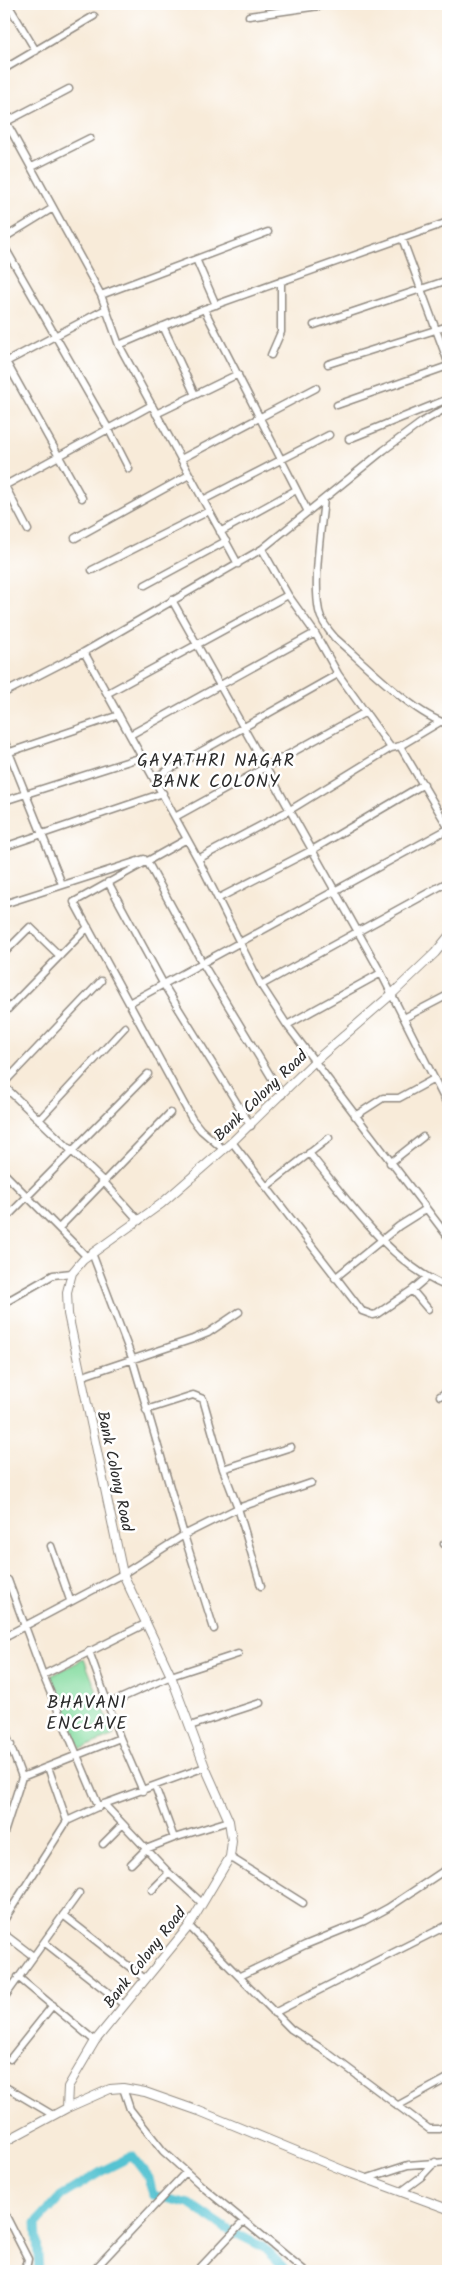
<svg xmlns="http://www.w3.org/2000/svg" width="452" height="2275" font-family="Kalam,sans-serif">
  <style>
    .green { fill: #85dca0; stroke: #588466 }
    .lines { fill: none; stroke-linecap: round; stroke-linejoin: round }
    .canal { stroke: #57c3d2; stroke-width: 9 }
    .minor-casing { stroke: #928b82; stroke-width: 9 }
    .tertiary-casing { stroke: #928b82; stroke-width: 10 }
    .minor { stroke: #fff; stroke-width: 6 }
    .tertiary { stroke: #fff; stroke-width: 8 }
    .labels { text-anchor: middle; stroke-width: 5; stroke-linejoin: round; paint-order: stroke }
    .street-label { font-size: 16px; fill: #2b2b2b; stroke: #fff }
    .neighbourhood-label { font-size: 18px; letter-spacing: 1px; fill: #2b2b2b; stroke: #fff }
  </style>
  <rect width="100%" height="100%" fill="#fff"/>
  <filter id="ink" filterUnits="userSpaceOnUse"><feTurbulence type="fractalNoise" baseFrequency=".02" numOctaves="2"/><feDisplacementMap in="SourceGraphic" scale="10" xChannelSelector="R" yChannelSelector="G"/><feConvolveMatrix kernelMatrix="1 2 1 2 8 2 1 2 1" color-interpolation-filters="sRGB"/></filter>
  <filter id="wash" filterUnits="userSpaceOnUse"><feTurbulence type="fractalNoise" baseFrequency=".0096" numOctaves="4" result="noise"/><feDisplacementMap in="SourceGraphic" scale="20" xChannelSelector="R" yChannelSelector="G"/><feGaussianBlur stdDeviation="1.12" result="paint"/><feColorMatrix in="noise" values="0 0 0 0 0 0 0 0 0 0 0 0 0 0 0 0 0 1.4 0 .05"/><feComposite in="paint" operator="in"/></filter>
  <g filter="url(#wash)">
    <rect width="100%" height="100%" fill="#f8ebd9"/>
    <path class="green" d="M 84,1659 L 114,1735 L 80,1749 L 51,1676 Z"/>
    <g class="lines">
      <path class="canal" d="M 39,2271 L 36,2223 L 61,2196 L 104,2170 L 132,2156 L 149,2178 L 153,2195 L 190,2204 L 225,2228 L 263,2247 L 287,2271"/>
    </g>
  </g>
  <g filter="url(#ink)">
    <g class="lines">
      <defs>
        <path id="minor" d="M 9,6 L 36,51
          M 249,16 L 333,4
          M 4,69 L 94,16
          M 4,118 L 101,295 L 119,345 L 238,564
          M 4,123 L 69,89
          M 32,167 L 90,138
          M 4,238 L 53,208
          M 402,238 L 448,362
          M 4,246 L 108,428 L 129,469
          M 196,259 L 216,305
          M 101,295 L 268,232
          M 204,309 L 308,512
          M 314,325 L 448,280
          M 163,326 L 195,395
          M 119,345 L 204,309 L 448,222
          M 271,355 L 281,332 L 281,281
          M 4,358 L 82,498
          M 4,363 L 106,309
          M 328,364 L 448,326
          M 337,405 L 448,366
          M 156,414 L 238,374
          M 349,439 L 448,399
          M 181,459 L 316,388
          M 4,484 L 28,530
          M 4,486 L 152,405
          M 324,499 C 321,531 313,580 319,611 C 321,621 328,630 335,638 C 363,662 414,715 448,724
          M 203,500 L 329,435
          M 220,532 L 296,490
          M 75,538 L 189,475
          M 262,549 L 288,595 L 315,633 L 338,674 L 391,748
          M 92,570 L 209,511
          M 145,585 L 226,541
          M 172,600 L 381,973 L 448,1106
          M 84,652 L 198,859 L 261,985 L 287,1025 L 448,1237
          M 4,693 L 84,652 L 262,549 L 384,450 L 422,422 L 448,407
          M 108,693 L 288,595
          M 130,735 L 315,633
          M 4,740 L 62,884
          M 400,746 L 448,827
          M 4,754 L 119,715
          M 154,778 L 338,674
          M 4,801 L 142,757
          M 175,817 L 364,713
          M 187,839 L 74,902 L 192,1119 L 201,1130 L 223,1149
          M 4,847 L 163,793
          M 198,859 L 290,810 L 391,748 L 400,746 L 440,722
          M 147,861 L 203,964 L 282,1095
          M 108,882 L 164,985 L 251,1126
          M 219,898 L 312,850 L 424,784
          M 4,904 L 144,859
          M 4,953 L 30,927 L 60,956
          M 261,985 L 448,882
          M 129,1003 L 448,829
          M 4,1013 L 88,927
          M 404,1018 L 448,995
          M 287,1025 L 381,973
          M 4,1083 L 101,981
          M 4,1086 L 104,1182 L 139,1221
          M 355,1116 L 383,1098 L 399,1098 L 434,1079
          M 39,1120 L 125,1027
          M 232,1142 L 362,1311 L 373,1315 L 377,1314 L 412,1290 L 426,1278
          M 309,1153 C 347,1199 392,1266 448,1287
          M 390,1163 L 423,1137
          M 4,1173 L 87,1257
          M 266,1187 L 329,1138
          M 4,1220 L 148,1074
          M 59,1228 L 170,1113
          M 92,1253 L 132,1358 L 184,1535 L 214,1629
          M 335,1278 L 399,1226 L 426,1209
          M 412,1290 L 428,1309
          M 4,1303 L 53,1275 L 72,1273
          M 83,1376 L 193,1339 L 208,1333 L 239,1312
          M 440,1396 L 448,1391
          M 223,1469 L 291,1447
          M 444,1544 L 448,1542
          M 51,1546 L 70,1600
          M 8,1580 L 43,1675 L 99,1807
          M 261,1586 L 238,1508 L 311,1483
          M 4,1637 L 123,1574 L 184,1535 L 238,1508 L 223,1469 L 203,1399 L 193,1395 L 146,1410
          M 89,1651 L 120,1738 L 143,1791
          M 43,1675 L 147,1623
          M 108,1704 L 171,1676 L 238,1654
          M 190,1726 L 260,1703
          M 4,1729 L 22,1777 L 4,1833
          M 4,1752 L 11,1745
          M 48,1767 L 67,1821
          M 22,1777 L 120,1738
          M 155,1786 L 174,1838
          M 104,1804 L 169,1873 L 202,1903
          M 103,1844 L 122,1825
          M 230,1857 L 303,1903
          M 131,1864 L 146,1849 L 174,1838 L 229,1821
          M 152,1890 L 169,1873
          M 63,1915 L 145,1979
          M 4,1920 L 67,1821 L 104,1804 L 205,1767
          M 189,1926 L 291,2029 L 325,2051 L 429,2129 L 440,2129 L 448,2124
          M 4,1934 L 33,1956
          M 44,1942 L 123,2004
          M 240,1976 L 305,1945 L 364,1921 L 388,1908 L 448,1868
          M 18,1977 L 95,2041
          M 4,1998 L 79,1893
          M 274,2013 L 448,1925
          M 10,2059 L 53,2005
          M 4,2086 L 53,2115
          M 123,2088 L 130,2109 L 163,2151 L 204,2188 L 305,2271
          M 397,2106 L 448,2078
          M 368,2178 L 408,2165 L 448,2162
          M 402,2191 L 421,2177 L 435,2162
          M 4,2212 L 28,2259 L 27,2264 L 21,2271
          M 93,2271 L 186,2172
          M 197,2271 L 244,2221"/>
        <path id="tertiary" d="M 67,2108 L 68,2087 L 95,2041 L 189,1926 L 230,1857 L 232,1841 L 229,1821 L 205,1767 L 171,1676 L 123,1574 L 68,1314 L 67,1292 L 72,1273 L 83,1260 L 161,1204 L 232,1142 L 315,1061 L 392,994 L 435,953 L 448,937
          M 4,2142 L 67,2108 L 110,2089 L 123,2088 L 145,2092 L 199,2111 L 345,2171 L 448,2209"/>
      </defs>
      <use href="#minor" class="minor-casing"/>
      <use href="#tertiary" class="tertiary-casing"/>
      <use href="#minor" class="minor"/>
      <use href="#tertiary" class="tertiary"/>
    </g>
  </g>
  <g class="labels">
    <g class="street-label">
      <text transform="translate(260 1095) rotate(-44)" y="6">Bank Colony Road</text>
      <text transform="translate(116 1471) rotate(78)" y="6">Bank Colony Road</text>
      <text transform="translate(144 1957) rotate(-52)" y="6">Bank Colony Road</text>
    </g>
    <g class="neighbourhood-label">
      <text x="216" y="766">GAYATHRI NAGAR<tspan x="216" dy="21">BANK COLONY</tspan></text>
      <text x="87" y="1708">BHAVANI<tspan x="87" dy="21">ENCLAVE</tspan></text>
    </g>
  </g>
  <rect width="452" height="2275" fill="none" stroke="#fff" stroke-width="20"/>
</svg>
